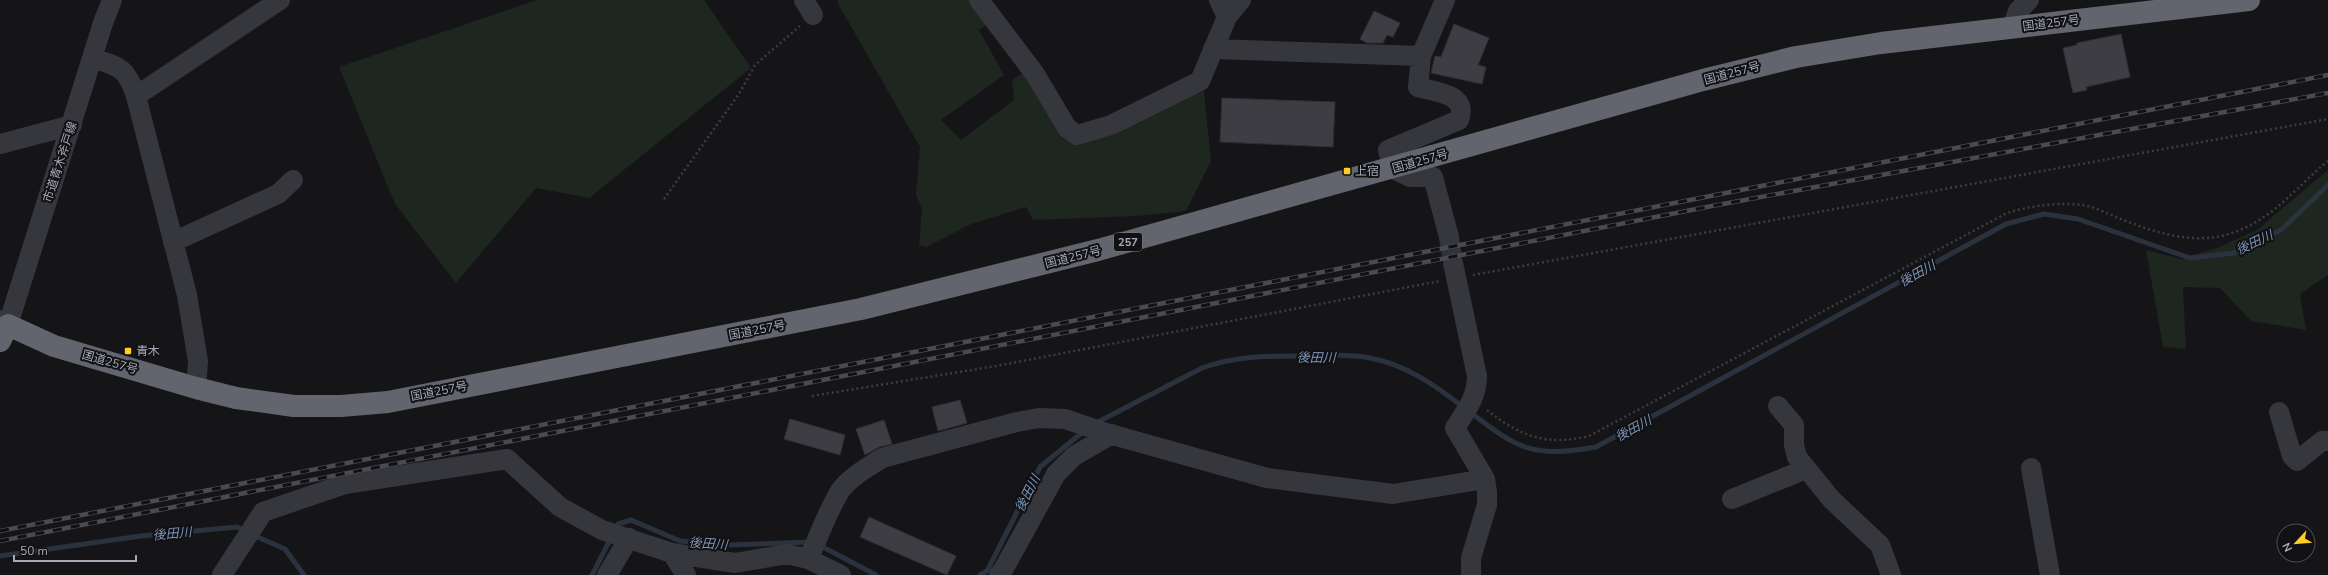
<svg xmlns="http://www.w3.org/2000/svg" width="2328" height="575" font-family="'Nunito Sans','Noto Sans JP',sans-serif">
  <style>
    .green { fill: #1d261f }
    .lines { fill: none; stroke-linecap: round; stroke-linejoin: round }
    .stream { stroke: #2a323d; stroke-width: 5 }
    .building { fill: #3d3d43; stroke: #302f34 }
    .minor-tunnel { stroke: #323338; stroke-width: 20; stroke-dasharray: 20 10; stroke-linecap: butt }
    .path { stroke: #3c3d44; stroke-width: 2.5; stroke-dasharray: 2 3; stroke-linecap: butt }
    .minor { stroke: #36363d; stroke-width: 20 }
    .highway { stroke: #62646e; stroke-width: 22 }
    .rail-casing { stroke: #494a52; stroke-width: 4.5 }
    .rail { stroke: #111012; stroke-width: 3; stroke-dasharray: 9; stroke-linecap: butt }
    .poi-dot { fill: #ffcd26; stroke: #111012; stroke-width: 1.5 }
    .labels { text-anchor: middle; stroke-width: 4; stroke-linejoin: round; paint-order: stroke }
    .shield { fill: #111012; stroke: #797c87; stroke-width: 1 }
    .shield-label { font-size: 11px; font-weight: bold; fill: #a6aab9 }
    .street-label { font-size: 12px; fill: #a6aab9; stroke: #111012 }
    .poi-label { font-size: 12px; fill: #a6aab9; stroke: #111012; text-anchor: start }
    .water-label { font-size: 13px; font-style: italic; fill: #7a94b7; stroke: #111012 }
  </style>
  <rect width="100%" height="100%" fill="#151518"/>
  <path class="green" d="M 537,0 L 704,0 L 751,68 L 589,198 L 536,188 L 456,283 L 395,204 L 339,67 Z
    M 838,0 L 973,0 L 991,22 L 979,30 L 1004,75 L 941,120 L 961,140 L 1014,100 L 1012,80 L 1027,70 L 1064,131 L 1203,82 L 1211,161 L 1186,211 L 1136,216 L 1033,220 L 1026,207 L 971,224 L 926,247 L 919,245 L 922,209 L 916,195 L 920,147 L 837,2 Z
    M 2328,170 L 2328,275 L 2300,294 L 2306,330 L 2251,321 L 2220,288 L 2183,287 L 2186,349 L 2163,347 L 2146,250 L 2181,259 L 2217,248 L 2257,230 Z"/>
  <g class="lines">
    <path class="stream" d="M 1470,412 C 1519,450 1534,458 1596,447 L 2006,224 L 2044,214 L 2078,219 L 2190,258 L 2234,253 L 2281,230 L 2328,185
      M 1096,423 L 1202,368 C 1237,355 1273,356 1310,356 C 1329,355 1351,354 1370,358 C 1405,364 1436,386 1463,407
      M 615,531 L 618,524 L 631,520 L 680,541 L 730,545 L 812,542
      M 253,535 L 285,549 L 304,575
      M 819,545 L 876,575
      M 0,556 L 141,536 L 237,527 L 246,531
      M 592,575 L 611,538
      M 980,575 L 987,571 L 1040,467 L 1084,431"/>
  </g>
  <path class="building" d="M 1374,11 L 1400,23 L 1393,37 L 1387,35 L 1383,43 L 1367,43 L 1360,39 Z
    M 1454,24 L 1489,38 L 1478,65 L 1486,67 L 1482,84 L 1431,73 L 1435,56 L 1441,57 Z
    M 2121,34 L 2130,77 L 2086,87 L 2087,90 L 2073,93 L 2063,48 L 2077,45 L 2077,43 Z
    M 1222,98 L 1335,102 L 1333,147 L 1220,142 Z
    M 960,400 L 967,423 L 938,431 L 932,407 Z
    M 790,419 L 845,435 L 840,455 L 784,439 Z
    M 884,420 L 892,444 L 879,447 L 865,455 L 856,429 Z
    M 869,517 L 956,556 L 947,575 L 860,537 Z"/>
  <g class="lines">
    <path class="minor-tunnel" d="M 1449,237 L 1453,263"/>
    <path class="path" d="M 664,199 L 739,94 L 755,65 L 800,26
      M 1473,275 L 2328,119
      M 812,396 L 996,366 L 1440,281
      M 1487,410 C 1521,437 1547,446 1589,436 L 2007,213 C 2030,206 2057,202 2082,205 C 2093,206 2106,213 2116,217 C 2155,233 2199,248 2240,230 C 2278,214 2297,186 2328,161"/>
    <path class="minor" d="M 804,0 L 813,15
      M 979,0 L 1035,74 L 1067,128 L 1077,135 L 1111,125 L 1200,81 L 1227,17 L 1219,0
      M 1445,0 L 1421,56 L 1418,87 C 1436,92 1469,94 1459,120 L 1388,150 L 1393,169 L 1410,177 L 1433,177 L 1449,237
      M 1227,17 L 1241,0
      M 2012,28 L 2018,11 L 2029,0
      M 1213,49 L 1421,56
      M 92,58 C 120,67 126,67 136,96 L 187,295 L 198,361 L 196,388
      M 136,96 L 280,0
      M 0,144 L 72,125
      M 173,242 L 278,194 L 293,180
      M 1453,263 L 1477,376 C 1477,397 1466,411 1455,428 L 1485,479 L 1487,492 L 1487,505 L 1471,558 L 1471,575
      M 0,320 L 8,325 L 103,23 L 112,0
      M 1778,406 L 1794,425 L 1794,445 L 1797,457 L 1832,500 L 1880,545 L 1891,575
      M 2279,412 L 2292,456 L 2297,461 L 2322,441 L 2328,441
      M 2031,468 L 2050,575
      M 1732,499 L 1806,469
      M 672,553 L 686,575
      M 808,559 L 841,575
      M 222,575 L 263,512 L 345,484 L 507,459 L 560,507 L 602,530 L 672,553 L 735,563 L 787,554 L 808,559 C 819,537 827,512 840,491 C 850,477 868,467 882,458 L 1017,422 L 1039,418 L 1065,419 L 1106,433 L 1267,478 L 1393,494 L 1485,479
      M 607,575 L 629,538
      M 999,575 L 1003,570 L 1056,474 L 1074,456 L 1112,434"/>
    <path class="highway" d="M 0,341 L 8,325 L 54,346 L 196,388 L 236,398 L 294,406 L 341,406 L 388,402 L 861,309 L 1098,250 L 1703,80 L 1796,57 L 1881,43 L 2249,0"/>
    <defs>
      <path id="rail" d="M 0,531 L 2328,75
        M 0,541 L 1712,206 L 2328,93"/>
    </defs>
    <use href="#rail" class="rail-casing"/>
    <use href="#rail" class="rail"/>
  </g>
  <g class="poi-dot">
    <rect x="1343" y="167" width="8" height="8" rx="2"/>
    <rect x="124" y="347" width="8" height="8" rx="2"/>
  </g>
  <g class="labels">
    <rect class="shield" x="1114" y="233" width="28" height="18" rx="3"/>
    <g class="shield-label">
      <text x="1128" y="246">257</text>
    </g>
    <g class="street-label">
      <text transform="translate(2051 23) rotate(-7)" y="4">国道257号</text>
      <text transform="translate(1732 73) rotate(-15)" y="4">国道257号</text>
      <text transform="translate(1420 161) rotate(-16)" y="4">国道257号</text>
      <text transform="translate(60 162) rotate(-72)" y="4">市道青木斧戸線</text>
      <text transform="translate(1073 257) rotate(-14)" y="4">国道257号</text>
      <text transform="translate(757 330) rotate(-11)" y="4">国道257号</text>
      <text transform="translate(110 362) rotate(16)" y="4">国道257号</text>
      <text transform="translate(439 391) rotate(-11)" y="4">国道257号</text>
    </g>
    <g class="poi-label">
      <text x="1355" y="175">上宿</text>
      <text x="136" y="355">青木</text>
    </g>
    <g class="water-label">
      <text transform="translate(2254 242) rotate(-25)" y="5">後田川</text>
      <text transform="translate(1917 273) rotate(-29)" y="5">後田川</text>
      <text transform="translate(1316 357) rotate(1)" y="5">後田川</text>
      <text transform="translate(1633 428) rotate(-28)" y="5">後田川</text>
      <text transform="translate(1027 493) rotate(-63)" y="5">後田川</text>
      <text transform="translate(172 533) rotate(-5)" y="5">後田川</text>
      <text transform="translate(708 543) rotate(4)" y="5">後田川</text>
    </g>
  </g>
  <g transform="translate(2296 543) rotate(244)"><circle r="19" fill="#111012" stroke="#4d4e55"/>
  <path d="M0-3L7 15L0 10L-7 15Z" fill="#ffcd26"/>
  <text y="-6" font-size="11" font-weight="bold" text-anchor="middle" fill="#a6aab9">N</text>
  </g>
  <path d="M14 555v6h122v-6" fill="none" stroke="#a6aab9" stroke-width="2"/>
  <text x="20" y="555" font-size="12" fill="#a6aab9" stroke="#111012" stroke-width="3" paint-order="stroke">50 m</text>
</svg>
